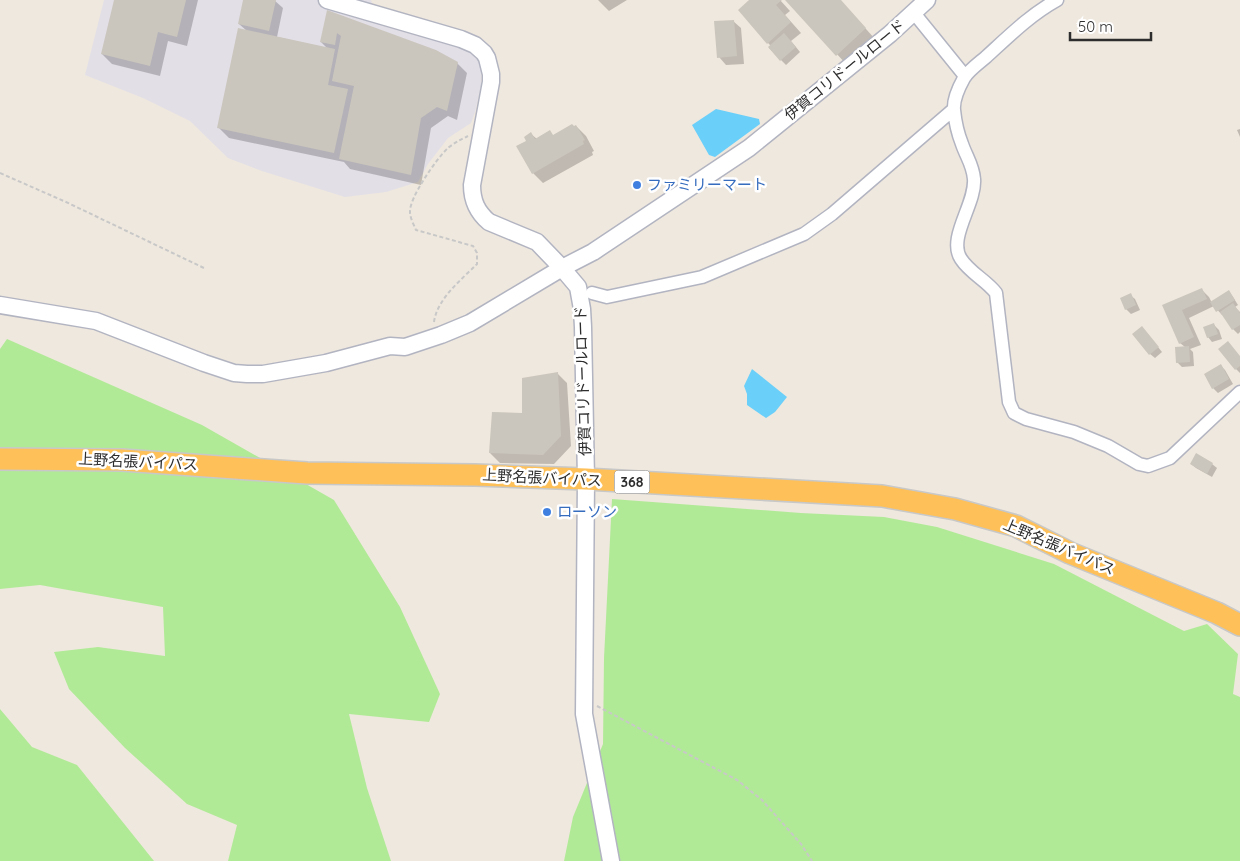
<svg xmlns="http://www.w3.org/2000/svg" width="1240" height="861" viewBox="0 0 1240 861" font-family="Quicksand,'Noto Sans JP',sans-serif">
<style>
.industrial{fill:#e2dfe7}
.green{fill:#b1ea97}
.water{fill:#6acff9}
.shadow{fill:#0003}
.building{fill:#cbc6bd}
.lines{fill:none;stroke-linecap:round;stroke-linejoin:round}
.minor-casing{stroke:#b2b4c1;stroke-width:15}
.tertiary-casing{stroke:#b2b4c1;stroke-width:19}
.trunk-casing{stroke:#c8c8c8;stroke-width:24}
.path{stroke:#c8c8c8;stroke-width:2;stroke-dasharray:4 2.5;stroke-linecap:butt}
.minor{stroke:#fff;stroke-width:12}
.tertiary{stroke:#fff;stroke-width:16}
.trunk{stroke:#fec058;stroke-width:21}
.shop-dot{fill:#3f7fe0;stroke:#fff;stroke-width:2}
.labels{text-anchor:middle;stroke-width:5;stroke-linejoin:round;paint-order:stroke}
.shield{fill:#fff;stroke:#6c6c6c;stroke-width:1}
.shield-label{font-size:14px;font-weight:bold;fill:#2d2d2d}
.street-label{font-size:15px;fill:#2d2d2d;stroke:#fff}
.shop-label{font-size:15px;fill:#366cbe;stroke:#fff;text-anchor:start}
</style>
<rect width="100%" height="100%" fill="#efe8de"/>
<path class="industrial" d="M104,0H371L377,17L449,37L476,54L481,65V86L475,112L471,123L448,138L428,164L418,182L386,192L345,197L262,171L228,158L190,121L143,98L85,75Z"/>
<path class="green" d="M7,339L202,425L334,500L400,607L440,694L429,722L349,714L367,788L391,861H228L237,825L187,804L125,748L69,689L54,652L98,647L165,656L163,607L40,585L0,589V349Z
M612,499L801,513L884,517L937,527L1054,564L1184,631L1207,624L1238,654L1233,694L1240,697V861H564L573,817L603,744L604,658Z
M0,709L32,747L77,765L154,861H0Z"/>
<path class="water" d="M716,109L759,119L760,124L715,157L709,155L692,125Z
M752,369L787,397L775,412L766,418L747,405V394L744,386Z"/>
<path class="shadow" d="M115,0H198L187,46L168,41L160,76L112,64L102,54Z
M245,0H274L283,8L277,37L327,48L321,42L328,11L457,63L467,73L457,120L448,116L431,128L421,185L350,169L344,162L229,138L219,128L247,31L239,24Z
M598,0H627L609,11Z
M751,0H780L790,11L785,15L801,33L791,41L800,52L786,65L769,48L771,46L768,43Z
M787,0H840L875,39L847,65Z
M733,21L741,28L744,64L726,65L719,57Z
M576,126L586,136L594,151L592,152L593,155L543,183L533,173L518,147L528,141L531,134L537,139L554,136Z
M1240,129V137L1237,130Z
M1202,290L1209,297L1212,303L1229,292L1233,297L1238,305L1235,307L1240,312V332L1238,334L1233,329L1224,314L1222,315L1214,306L1189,318L1201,345L1190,349L1193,352L1194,366L1182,367L1177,362L1185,347L1180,343L1164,306Z
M1130,295L1135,299L1140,310L1131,314L1126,309Z
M1214,325L1219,330L1222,339L1212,342L1208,337Z
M1146,332L1162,352L1155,358L1150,354Z
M1220,350L1240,357V373L1236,369Z
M1221,366L1225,370L1233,384L1218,393L1213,388Z
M557,373L567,383L571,446L554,464L500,463L490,453Z
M1191,464H1212L1217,468L1212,477L1196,468Z"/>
<path class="building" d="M114,0H186L177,37L158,32L150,66L101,54Z
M243,0H276L269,31L238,24Z
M749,0H782L776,5L791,22L767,44L738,10Z
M785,0H841L866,28L836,56Z
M327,10L436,50L458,62L447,111L437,107L421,118L411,175L339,159L354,86L332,81L341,36L337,33L335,45L320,42Z
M734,20L737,56L717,58L714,21Z
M238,28L335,49L328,85L348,89L334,153L217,128Z
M784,33L796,47L780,61L768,47Z
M572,124L574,126L576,125L585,140L583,141L584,144L532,174L516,146L526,141L524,137L531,132L535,139L550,130L553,135Z
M1202,288L1207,299L1182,310L1194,337L1179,344L1162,305Z
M1229,290L1235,300L1216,312L1210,302Z
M1131,293L1136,305L1125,310L1120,298Z
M1233,303L1240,313V325L1232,330L1220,312Z
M1214,323L1218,334L1207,338L1203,327Z
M1142,326L1159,347L1149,355L1132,334Z
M1228,341L1240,356V366L1235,370L1218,349Z
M1189,346L1190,362L1176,363L1175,347Z
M1221,364L1229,379L1212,389L1204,374Z
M558,372L561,436L543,455L489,453L492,412L522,413V378Z
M1196,453L1213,463L1207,474L1190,464Z"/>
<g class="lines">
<g class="minor-casing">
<path id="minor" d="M1057,0C1030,15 1009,36 986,57C979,63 969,70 964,78C959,87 953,100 954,110C955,120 958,134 962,144C966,156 973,165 974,179C976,204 947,238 961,259C970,273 986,280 996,293L1009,402L1014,413L1026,419L1074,432L1108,446L1139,464L1148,466L1170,458L1240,392
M914,13L965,76
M592,293L607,297L702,277L804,234L832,214L954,109"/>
</g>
<g class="tertiary-casing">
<path id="tertiary" d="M327,0L461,39L475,45L484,53L487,58L491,74V82L472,185C472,201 477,212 489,222L537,242L562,268L578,287L582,309L583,327L586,479L584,714L611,861
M0,305L96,321L204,363L234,373L247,374H263L326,363L390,346L405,347L441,335L470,323L562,268L593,252L749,148L890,34L927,0"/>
</g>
<g class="trunk-casing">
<path id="trunk" d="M0,459L122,460L307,473L475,475L586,479L882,496L955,509L1016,526L1070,553L1217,613L1240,625"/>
</g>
<path class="path" d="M0,173L66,202L204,268
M434,322C437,299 461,280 477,264V253L473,246L416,230C414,225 410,218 410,212C409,198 437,158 448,148C454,143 460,140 468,136
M597,706L737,780L762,800L801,844L812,861"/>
<use href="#minor" class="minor"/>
<use href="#tertiary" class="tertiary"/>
<use href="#trunk" class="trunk"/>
</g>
<g class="shop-dot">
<circle cx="637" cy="185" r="5"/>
<circle cx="547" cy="512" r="5"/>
</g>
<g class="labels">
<rect class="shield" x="614.5" y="470.5" width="35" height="23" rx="4"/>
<g class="shield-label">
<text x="632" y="487">368</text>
</g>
<g class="street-label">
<text transform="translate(845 70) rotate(-39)" y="5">伊賀コリドールロード</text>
<text transform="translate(583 381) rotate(-92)" y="5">伊賀コリドールロード</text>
<text transform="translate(138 462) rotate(3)" y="5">上野名張バイパス</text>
<text transform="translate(542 478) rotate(3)" y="5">上野名張バイパス</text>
<text transform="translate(1059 547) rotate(23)" y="5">上野名張バイパス</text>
</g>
<g class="shop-label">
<text x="647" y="190">ファミリーマート</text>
<text x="557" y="517">ローソン</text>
</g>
</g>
<path d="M1070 32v8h81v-8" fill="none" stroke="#2d2d2d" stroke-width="2.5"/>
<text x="1078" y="32" font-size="15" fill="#2d2d2d" stroke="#ffffff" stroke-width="4" paint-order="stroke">50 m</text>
</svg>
